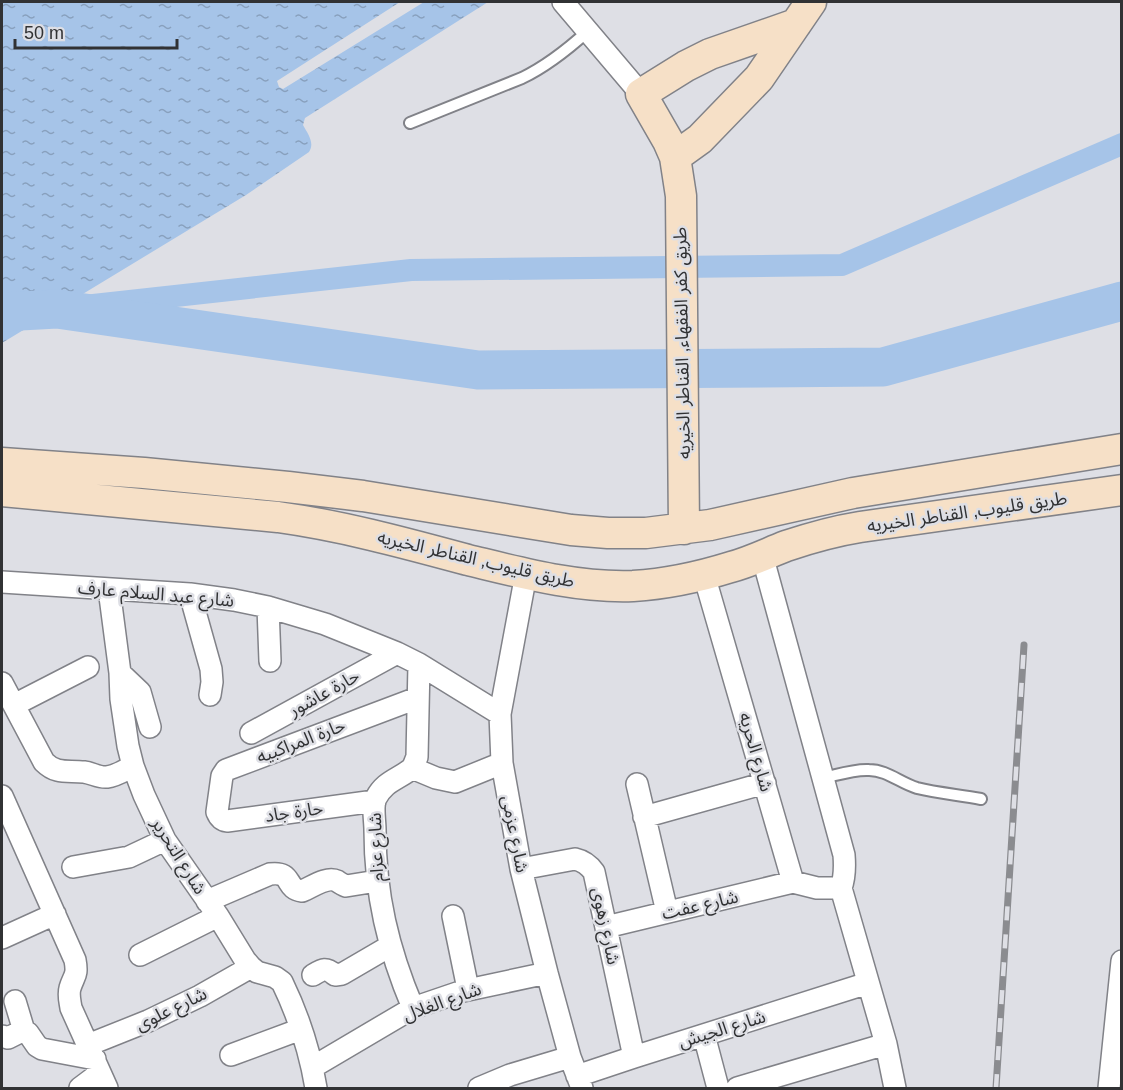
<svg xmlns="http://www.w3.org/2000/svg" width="1123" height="1090" viewBox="0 0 1123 1090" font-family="Helvetica,'Noto Sans Arabic',sans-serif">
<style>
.water{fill:url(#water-ripples)}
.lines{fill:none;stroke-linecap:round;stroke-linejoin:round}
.canal{stroke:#a6c4e8;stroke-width:22}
.river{stroke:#a6c4e8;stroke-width:39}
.lane-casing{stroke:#818288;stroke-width:14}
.street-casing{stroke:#818288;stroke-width:24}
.secondary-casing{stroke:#818288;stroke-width:33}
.lane{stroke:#fff;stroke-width:10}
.street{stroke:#fff;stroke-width:21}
.secondary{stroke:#f6e0c7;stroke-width:30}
.rail-casing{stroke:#8b8c90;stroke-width:7}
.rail{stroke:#dedfe5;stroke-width:4.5;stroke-dasharray:14;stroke-linecap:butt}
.labels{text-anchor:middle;stroke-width:5;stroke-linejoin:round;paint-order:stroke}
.street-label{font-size:18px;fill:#313234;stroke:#dedfe5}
</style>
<defs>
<pattern id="water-ripples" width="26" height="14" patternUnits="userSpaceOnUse" patternTransform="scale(1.5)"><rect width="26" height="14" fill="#a6c4e8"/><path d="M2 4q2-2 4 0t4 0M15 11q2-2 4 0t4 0" fill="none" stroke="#88a0bd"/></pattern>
</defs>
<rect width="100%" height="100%" fill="#dedfe5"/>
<path class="water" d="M2,2H400L277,81L279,87L283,89L424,2H488L305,118L303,125C308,134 315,143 309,152L246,195L2,343Z"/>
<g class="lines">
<path class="canal" d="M57,309L411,270L842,265L1122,144"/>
<path class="river" d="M2,312L57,309L478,370L883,367L1122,301"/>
<g class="lane-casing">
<path id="lane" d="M410,123L522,78C547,66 567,50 588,31
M823,778C837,775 854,769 869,770C887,770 900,783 917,788C937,793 960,795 981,799"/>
</g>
<g class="street-casing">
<path id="street" d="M563,2L641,94
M762,555L844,855C845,867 845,877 841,888L886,1044L895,1088
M526,574L500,714L502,763L521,869L547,973L570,1057L582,1088
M704,575L793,882
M2,582L190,594L234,600L268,607L325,624L397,653L419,664L500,714
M109,589L120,673L121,699L128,746L133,766L144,795L165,840L218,916L245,960L251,967L257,972L275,977L282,982C298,1015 310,1052 316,1088
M190,594L211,669L212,682L210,695
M268,607L270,661
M120,673L140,692L150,727
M2,683L44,762C57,775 68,770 84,772C92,773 99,778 107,777C116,776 125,770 133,766
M14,705L88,667
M251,733L397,653
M412,768L436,778L455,782L502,763
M637,784L667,912
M2,796L75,960C78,976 74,975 70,988C68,995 70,1001 71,1008L107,1088
M375,801L227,821C221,820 219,817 217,812L222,776L226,770L417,698
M644,817L765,783
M73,867L129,857L165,840
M521,869L575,859C584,861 589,865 594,872L634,1057
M207,901L270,874C294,871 284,889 302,891C312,887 327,876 337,881C340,883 343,885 346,886L377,881
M453,916L468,989
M606,927L793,882L817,888H841
M2,938L55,914
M140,955L218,916
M313,975C323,969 326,967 335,975L342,974L390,946
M15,1001L24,1031
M413,1008C388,949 375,894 375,830C375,820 372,806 376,798C385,781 397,780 411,769C414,766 415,761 417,757L419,664
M704,1035L718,1088
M2,1036L8,1038L20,1032L24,1031L28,1033L37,1046L42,1049L95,1059
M88,1045L148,1021L200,996L251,967
M231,1055L301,1029
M313,1067L413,1008L463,991L547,973
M577,1076L634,1057L868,983
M80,1088L100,1073
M479,1088L510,1075L570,1057
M737,1088L886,1044
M1109,1088L1122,961"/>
</g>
<g class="secondary-casing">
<path id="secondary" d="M675,157L700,139L759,78L811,2
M2,463L144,473L288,487L363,496L571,530L608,533H646L710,525L853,493L1122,449
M2,491L278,517C343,526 405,543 468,560C522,573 577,588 633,586C666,584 699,577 731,567C750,562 768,553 786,546C810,538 835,531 860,527L1122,490
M684,529L681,196L675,157L668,141L641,94L686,66L710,54L796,24"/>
</g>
<use href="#lane" class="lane"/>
<use href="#street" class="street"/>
<use href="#secondary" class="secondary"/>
<g class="rail-casing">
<path id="rail" d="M996,1088L1024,645"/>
</g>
<use href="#rail" class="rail"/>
</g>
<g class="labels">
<g class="street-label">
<text transform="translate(682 343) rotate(-91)" y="6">طريق كفر الفقهاء, القناطر الخيريه</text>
<text transform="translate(967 512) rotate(-8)" y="6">طريق قليوب, القناطر الخيريه</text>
<text transform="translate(476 559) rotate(13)" y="6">طريق قليوب, القناطر الخيريه</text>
<text transform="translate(156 594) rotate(5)" y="6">شارع عبد السلام عارف</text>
<text transform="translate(324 693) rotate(-29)" y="6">حارة عاشور</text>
<text transform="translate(301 741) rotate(-21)" y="6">حارة المراكبيه</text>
<text transform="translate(756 752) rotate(74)" y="6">شارع الحريه</text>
<text transform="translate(294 812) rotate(-8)" y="6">حارة جاد</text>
<text transform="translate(515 834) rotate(79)" y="6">شارع عزمى</text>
<text transform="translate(376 847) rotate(-92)" y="6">شارع عزام</text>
<text transform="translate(179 856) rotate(58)" y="6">شارع التحرير</text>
<text transform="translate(700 905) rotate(-13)" y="6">شارع عفت</text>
<text transform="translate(606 926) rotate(78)" y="6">شارع زهوى</text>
<text transform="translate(442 1002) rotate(-20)" y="6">شارع الغلال</text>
<text transform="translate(171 1009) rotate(-26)" y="6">شارع علوى</text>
<text transform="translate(722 1029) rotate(-17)" y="6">شارع الجيش</text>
</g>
</g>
<rect width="1123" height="1090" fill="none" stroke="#313234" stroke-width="6"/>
<path d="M15 39v9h162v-9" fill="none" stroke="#313234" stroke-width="3"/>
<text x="24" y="39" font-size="18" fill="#313234" stroke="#dedfe5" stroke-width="4.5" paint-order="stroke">50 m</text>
</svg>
